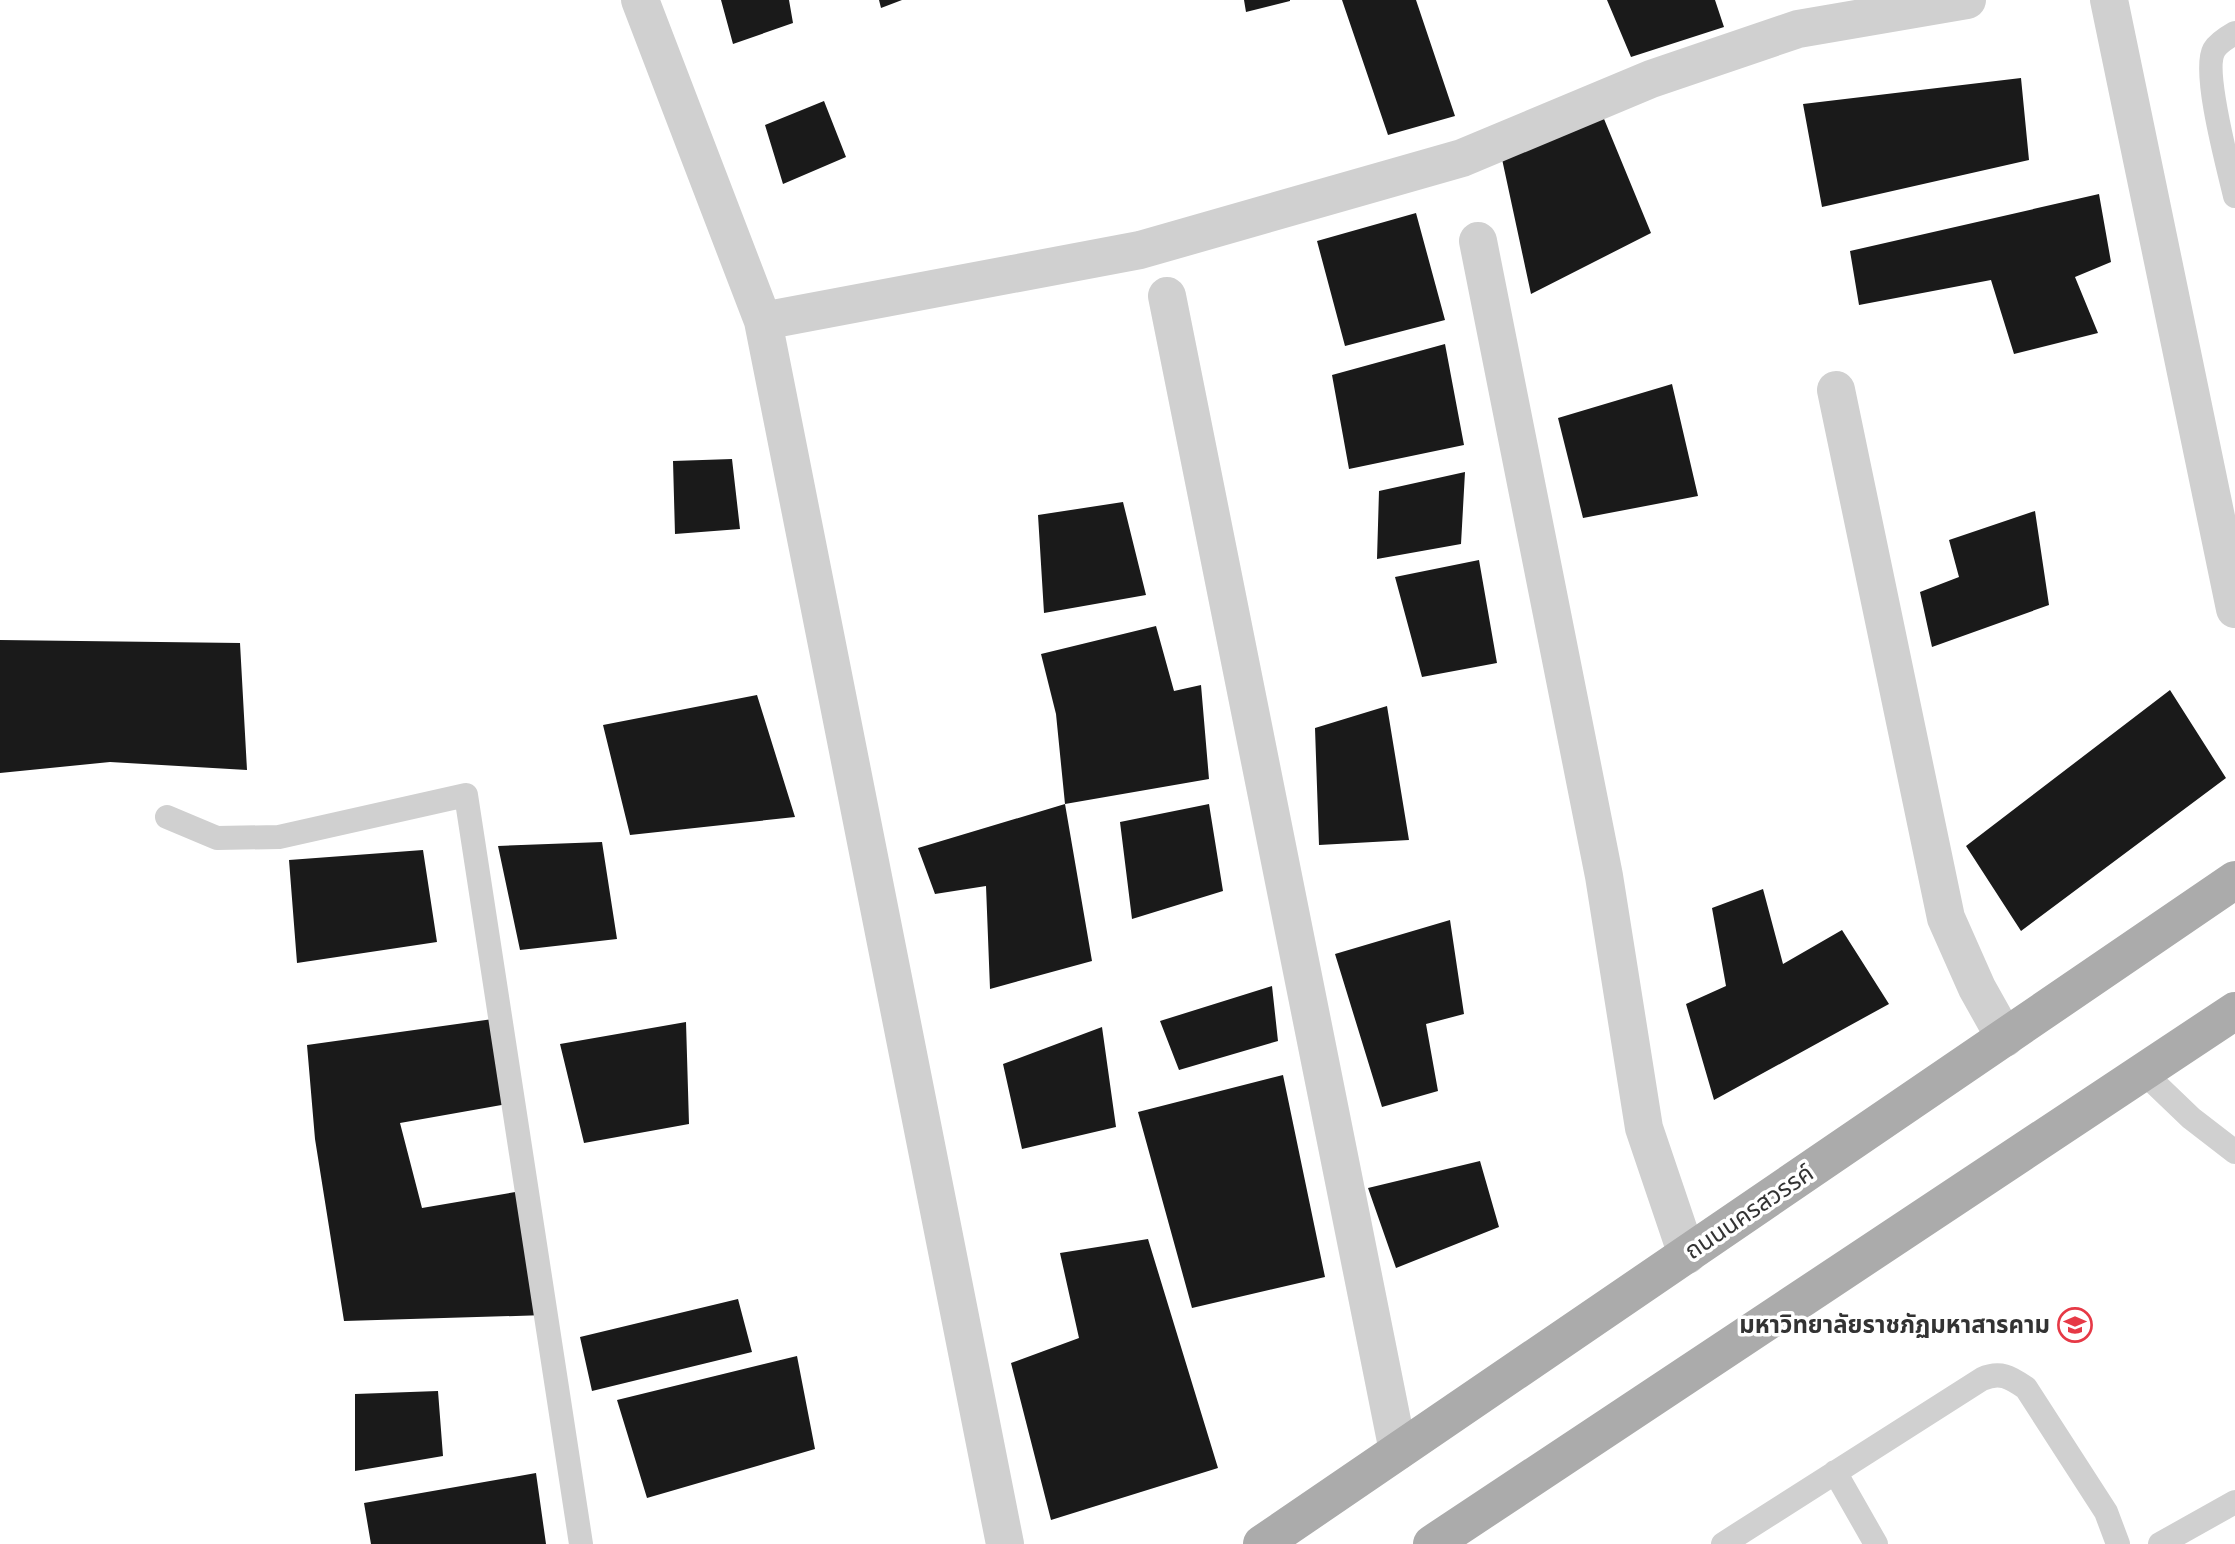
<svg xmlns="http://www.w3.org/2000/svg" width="2235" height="1544" viewBox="0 0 2235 1544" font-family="Inter,'Noto Sans Thai',sans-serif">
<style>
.building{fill:#1a1a1a}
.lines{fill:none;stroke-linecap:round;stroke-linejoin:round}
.lane{stroke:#d0d0d0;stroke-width:24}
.street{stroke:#d0d0d0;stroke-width:38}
.primary{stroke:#ababab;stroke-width:38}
.labels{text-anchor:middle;stroke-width:7;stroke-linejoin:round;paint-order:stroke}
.street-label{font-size:24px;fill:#333;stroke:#fff}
.poi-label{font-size:24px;font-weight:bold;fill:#333;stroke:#fff;text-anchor:end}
</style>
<rect width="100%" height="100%" fill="#fff"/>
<path class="building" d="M721,0H789L793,23L733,44Z
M879,0H902L881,8Z
M1244,0H1290V1L1246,12Z
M1342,0H1416L1455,116L1388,135Z
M1607,0H1715L1724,27L1631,57Z
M2021,78L2029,160L1822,207L1803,104Z
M824,101L846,157L783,184L765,125Z
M1602,114L1651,233L1531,294L1499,145Z
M2099,194L2111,262L2075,277L2098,333L2014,354L1991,280L1859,305L1850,251Z
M1416,213L1445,320L1345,346L1317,241Z
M1445,344L1464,445L1349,469L1332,375Z
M1672,384L1698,496L1583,518L1558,418Z
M732,459L740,529L675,534L673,461Z
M1465,472L1461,544L1377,559L1379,491Z
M1123,502L1146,595L1044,613L1038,515Z
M2035,511L2049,605L1932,647L1920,592L1959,577L1949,540Z
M1479,560L1497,663L1422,677L1395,577Z
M1156,626L1174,691L1201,685L1209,779L1065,804L1092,961L990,989L986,886L935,894L918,848L1065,804L1056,714L1041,654Z
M0,640L240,643L247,770L110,762L0,773Z
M2170,690L2226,778L2021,931L1966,846Z
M757,695L795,817L630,835L603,725Z
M1387,706L1409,840L1319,845L1315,728Z
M1209,804L1223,891L1132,919L1120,822Z
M602,842L617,939L520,950L498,846Z
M423,850L437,942L297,963L289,860Z
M1763,889L1783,964L1842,930L1889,1004L1714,1100L1686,1004L1726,986L1712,908Z
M1450,920L1464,1014L1426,1024L1438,1091L1382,1107L1335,954Z
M1272,986L1278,1041L1179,1070L1160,1021Z
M500,1018L513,1103L400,1123L422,1208L527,1190L546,1315L344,1321L315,1139L307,1045Z
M686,1022L689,1124L584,1143L560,1044Z
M1102,1027L1116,1127L1022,1149L1003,1064Z
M1283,1075L1325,1277L1192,1308L1138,1112Z
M1480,1161L1499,1227L1396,1268L1368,1188Z
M1148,1239L1218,1468L1051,1520L1011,1363L1079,1338L1060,1253Z
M738,1299L752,1352L592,1391L580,1337Z
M797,1356L815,1449L647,1498L617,1400Z
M438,1391L443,1456L355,1471V1394Z
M536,1473L546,1544H371L364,1503Z"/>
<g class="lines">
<path class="lane" d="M2235,33C2228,37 2218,43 2214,50C2202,71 2229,170 2235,196
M167,817L217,838L279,837L466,795L581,1544
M2143,1072L2191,1118L2235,1152
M1835,1472L1876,1544
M1723,1544L1982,1379C2000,1371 2010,1377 2026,1388L2106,1512L2118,1544
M2160,1544L2235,1502"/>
<path class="street" d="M640,0L763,321L1005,1544
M2109,0L2235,609
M1478,241L1604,876L1644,1128L1687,1255
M1167,296L1398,1451
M763,321L1140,250L1462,158L1651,79L1798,29L1967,0
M1836,390L1946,918L1977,988L2005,1038"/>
<path class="primary" d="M1262,1544L2235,880
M1432,1544L2235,1011"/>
</g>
<defs>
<g id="university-ring" transform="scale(1.75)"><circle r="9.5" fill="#fff" stroke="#e63946" stroke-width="1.5"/><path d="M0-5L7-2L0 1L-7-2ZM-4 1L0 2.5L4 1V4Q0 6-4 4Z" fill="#e63946"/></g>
</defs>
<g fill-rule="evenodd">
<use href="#university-ring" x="2075" y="1325"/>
</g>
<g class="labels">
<g class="street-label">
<text transform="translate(1749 1212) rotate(-34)" y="8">ถนนนครสวรรค์</text>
</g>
<g class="poi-label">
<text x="2050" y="1333">มหาวิทยาลัยราชภัฏมหาสารคาม</text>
</g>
</g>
</svg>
